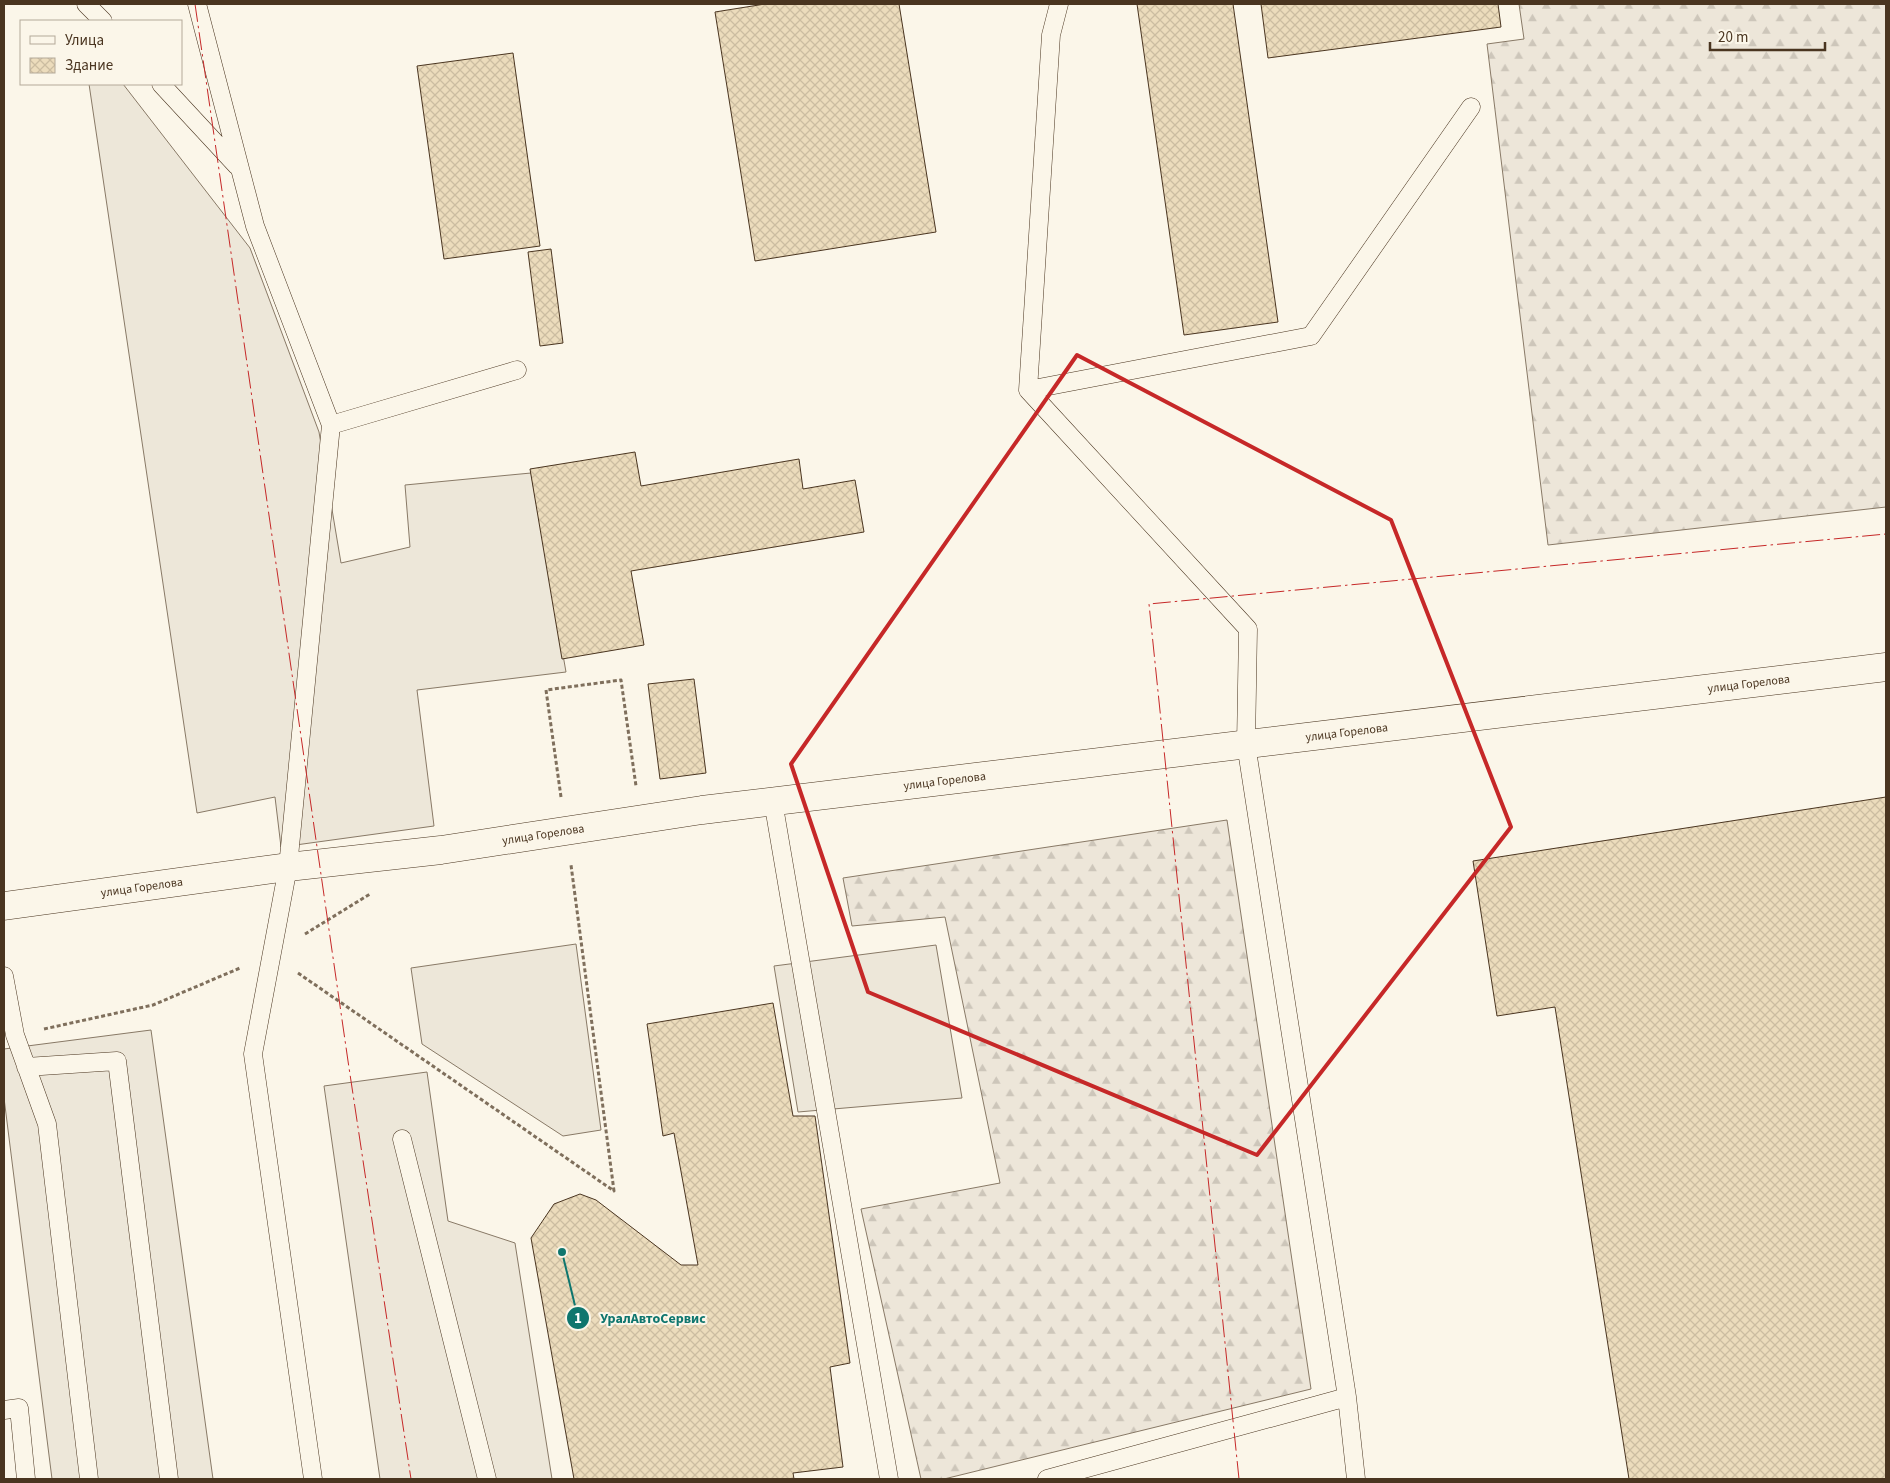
<svg xmlns="http://www.w3.org/2000/svg" width="1890" height="1483" viewBox="0 0 1890 1483" font-family="'Source Sans 3',sans-serif">
<style>
.forest{fill:url(#forest-firs);stroke:#887966}
.parking{fill:#ede7d9;stroke:#887966}
.building{fill:url(#building-cross-hatch);stroke:#4a3520}
.lines{fill:none;stroke-linecap:round;stroke-linejoin:round}
.service-casing{stroke:#4a3520;stroke-width:19}
.minor-casing{stroke:#4a3520;stroke-width:29}
.path{stroke:#7f6f5c;stroke-width:3;stroke-dasharray:4 2.5;stroke-linecap:butt}
.service{stroke:#fbf6e9;stroke-width:18}
.minor{stroke:#fbf6e9;stroke-width:28}
.power{stroke:#c62828;stroke-width:1;stroke-dasharray:18 4 2.5 4;stroke-linecap:butt}
.marked{fill:none;stroke:#c62828;stroke-width:4;stroke-linejoin:round}
.labels{text-anchor:middle;stroke-width:4;stroke-linejoin:round;paint-order:stroke}
.street-label{font-size:12px;fill:#4a3520;stroke:#fbf6e9}
.leader{fill:none;stroke:#0f766e;stroke-width:2}
.callout-dot{fill:#0f766e;stroke:#fbf6e9;stroke-width:2}
.mark-label{font-size:15px;text-anchor:middle;font-weight:bold;fill:#fff}
.callout-label{font-size:14px;text-anchor:middle;font-weight:bold;fill:#0f766e;stroke:#fbf6e9;stroke-width:4;stroke-linejoin:round;paint-order:stroke}
</style>
<defs>
<pattern id="forest-firs" width="22" height="20" patternUnits="userSpaceOnUse" patternTransform="scale(1.25)"><rect width="22" height="20" fill="#ede6d9"/><path d="M5 1l3.5 6h-7zM16 11l3.5 6h-7z" fill="#cdc6ba"/></pattern>
<pattern id="building-cross-hatch" width="8" height="8" patternUnits="userSpaceOnUse" patternTransform="scale(1.25)"><rect width="8" height="8" fill="#ecdcbc"/><path d="M0 0l8 8M0 8l8-8" fill="none" stroke="#ccbda1"/></pattern>
</defs>
<rect width="100%" height="100%" fill="#fbf6e9"/>
<path class="forest" d="M1519,4H1886V507L1548,545L1487,44L1524,39Z
M1227,820L1311,1389L944,1479H921L861,1209L1000,1183L945,917L852,926L843,878Z"/>
<path class="parking" d="M89,84H123L250,248L319,432L341,563L410,547L405,485L531,473L566,672L417,690L434,826L281,847L275,797L197,813Z
M576,944L601,1130L563,1136L422,1044L411,968Z
M936,945L962,1098L798,1112L774,966Z
M151,1030L213,1479H52L4,1098V1049Z
M427,1072L448,1221L515,1243L552,1479H380L324,1086Z"/>
<path class="building" d="M765,4H899L936,232L755,261L715,12Z
M1137,4H1233L1278,322L1184,335Z
M1261,4H1498L1501,27L1268,58Z
M513,53L540,246L444,259L417,66Z
M551,249L563,343L540,346L528,252Z
M635,452L641,486L799,459L803,489L855,480L864,532L631,571L644,645L562,659L530,469Z
M694,679L706,773L660,779L648,684Z
M1886,797V1479H1629L1555,1007L1497,1016L1473,861Z
M773,1003L793,1116H815L850,1363L830,1367L843,1467L793,1473L794,1479H574L531,1238L554,1204L580,1194L596,1200L681,1265H698L674,1133L663,1136L647,1024Z"/>
<g class="lines">
<g class="service-casing">
<path id="service" d="M86,4L103,21
M197,4L255,226L331,425L517,370
M1059,4L1051,35L1028,390L1248,629L1246,744L1347,1397L1356,1479
M161,84L237,166
M1028,390L1311,336L1471,107
M773,801L889,1479
M4,976L15,1035L47,1124L89,1479
M26,1067L117,1061L169,1479
M402,1139L487,1479
M4,1410L19,1408L26,1479
M313,1479L253,1054L288,867L331,425
M1047,1479L1347,1397"/>
</g>
<g class="minor-casing">
<g id="minor">
<path id="s1" d="M4,906L288,867L441,850L702,810L1886,667"/>
</g>
</g>
<path class="path" d="M561,797L546,690L621,680L636,786
M305,934L370,894
M298,973L614,1191L571,865
M44,1029L153,1005L240,968"/>
<use href="#service" class="service"/>
<use href="#minor" class="minor"/>
<path class="power" d="M195,4L348,1061L411,1479
M1239,1479L1149,604L1886,534"/>
</g>
<path class="marked" d="M1077,355L1391,520L1511,827L1257,1155L868,992L791,764Z"/>
<g class="labels">
<g class="street-label">
<text dy="4" stroke="none"><textPath href="#s1" startOffset="1759">улица Горелова</textPath></text>
<text dy="4" stroke="none"><textPath href="#s1" startOffset="1354">улица Горелова</textPath></text>
<text dy="4" stroke="none"><textPath href="#s1" startOffset="949">улица Горелова</textPath></text>
<text dy="4" stroke="none"><textPath href="#s1" startOffset="544">улица Горелова</textPath></text>
<text dy="4" stroke="none"><textPath href="#s1" startOffset="139">улица Горелова</textPath></text>
</g>
</g>
<path class="leader" d="M562 1252L578 1318"/>
<g class="callout-dot">
<circle cx="562" cy="1252" r="5"/>
<circle cx="578" cy="1318" r="12"/>
</g>
<g class="mark-label">
<text x="578" y="1323">1</text>
</g>
<g class="callout-label">
<text x="653" y="1323">УралАвтоСервис</text>
</g>
<rect width="1890" height="1483" fill="none" stroke="#4a3520" stroke-width="10"/>
<rect x="20" y="20" width="162" height="65" fill="#fbf6e9" stroke="#b4a999"/>
<rect x="30" y="36" width="25" height="8" fill="#fbf6e9" stroke="#b4a999"/>
<text x="65" y="45" font-size="15" fill="#4a3520">Улица</text>
<rect x="30" y="58" width="25" height="15" fill="url(#building-cross-hatch)" stroke="#b4a999"/>
<text x="65" y="70" font-size="15" fill="#4a3520">Здание</text>
<path d="M1710 42v8h115v-8" fill="none" stroke="#4a3520" stroke-width="2.5"/>
<text x="1718" y="42" font-size="15" fill="#4a3520" stroke="#fbf6e9" stroke-width="4" paint-order="stroke">20 m</text>
</svg>
